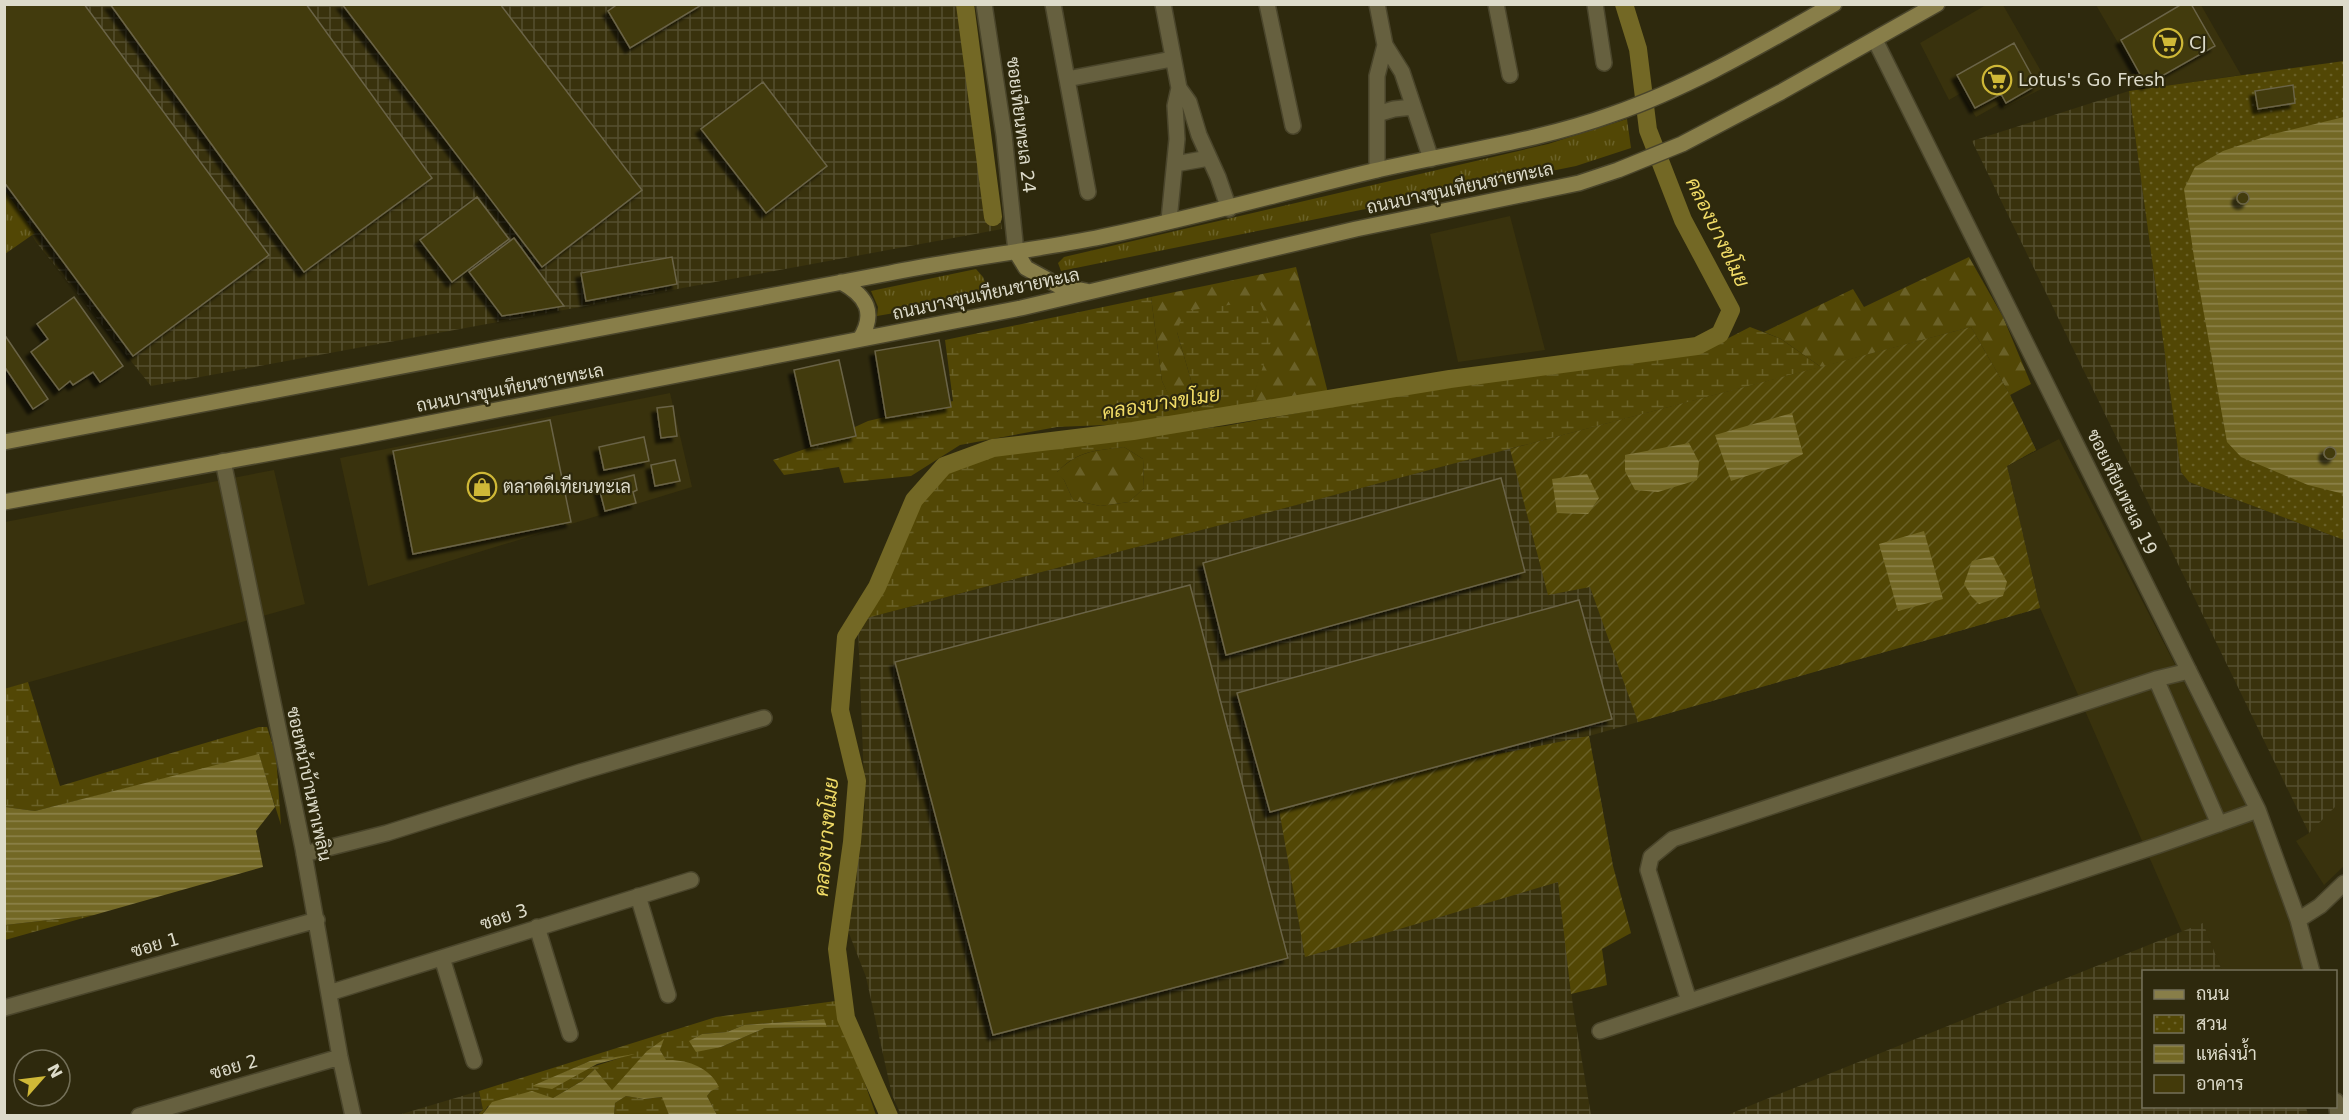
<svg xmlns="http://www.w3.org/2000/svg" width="2349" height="1120" viewBox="0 0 2349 1120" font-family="'DejaVu Sans',Sarabun,sans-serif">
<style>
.built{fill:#39320d}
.industrial{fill:url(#industrial-grid)}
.grass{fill:url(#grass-tufts)}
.forest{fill:url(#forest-firs)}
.wetland{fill:url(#wetland-marsh);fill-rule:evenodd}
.park{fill:url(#park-dots)}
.garden{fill:url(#garden-furrows)}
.water{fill:url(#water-rules)}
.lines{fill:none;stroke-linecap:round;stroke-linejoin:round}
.canal{stroke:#736825;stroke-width:18}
.building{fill:#433a0a;stroke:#6a6447;stroke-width:1.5;filter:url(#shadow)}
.minor-casing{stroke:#4a452b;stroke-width:18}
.secondary-casing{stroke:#4a452b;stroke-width:18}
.minor{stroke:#66603f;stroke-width:15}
.secondary{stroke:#887e49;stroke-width:15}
.labels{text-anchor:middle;stroke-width:4.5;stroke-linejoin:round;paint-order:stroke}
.poi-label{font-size:18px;fill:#dddbca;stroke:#2e290d;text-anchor:start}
.street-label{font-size:18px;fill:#dddbca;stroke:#2e290d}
.water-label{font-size:20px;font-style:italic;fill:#f0db66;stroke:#2e290d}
</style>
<defs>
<pattern id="industrial-grid" width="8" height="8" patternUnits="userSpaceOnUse" patternTransform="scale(1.5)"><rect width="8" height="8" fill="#39320d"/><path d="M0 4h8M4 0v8" fill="none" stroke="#554f2f"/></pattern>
<pattern id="grass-tufts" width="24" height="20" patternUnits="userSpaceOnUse" patternTransform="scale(1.5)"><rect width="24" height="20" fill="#524705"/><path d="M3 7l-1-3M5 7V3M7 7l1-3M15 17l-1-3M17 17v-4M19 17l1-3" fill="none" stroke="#6a6128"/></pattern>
<pattern id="forest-firs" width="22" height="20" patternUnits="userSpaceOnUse" patternTransform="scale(1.5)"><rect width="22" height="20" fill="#524705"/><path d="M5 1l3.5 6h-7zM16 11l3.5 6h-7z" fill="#6a6128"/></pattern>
<pattern id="wetland-marsh" width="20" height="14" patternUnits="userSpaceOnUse" patternTransform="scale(1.5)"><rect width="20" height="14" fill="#524705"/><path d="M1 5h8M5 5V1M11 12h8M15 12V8" fill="none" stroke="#6a6128"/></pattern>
<pattern id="park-dots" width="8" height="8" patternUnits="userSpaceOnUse" patternTransform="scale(1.5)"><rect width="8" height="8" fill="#524705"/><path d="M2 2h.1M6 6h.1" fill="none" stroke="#6a6128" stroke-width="1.8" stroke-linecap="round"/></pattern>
<pattern id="garden-furrows" width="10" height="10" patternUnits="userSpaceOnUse" patternTransform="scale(1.5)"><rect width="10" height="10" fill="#524705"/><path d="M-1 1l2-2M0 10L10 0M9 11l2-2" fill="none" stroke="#6a6128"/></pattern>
<pattern id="water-rules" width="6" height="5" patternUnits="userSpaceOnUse" patternTransform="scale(1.5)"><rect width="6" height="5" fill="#736825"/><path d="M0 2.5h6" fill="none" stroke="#8d844d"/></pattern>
<filter id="shadow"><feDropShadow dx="-5" dy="5" stdDeviation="1.5" flood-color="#0009"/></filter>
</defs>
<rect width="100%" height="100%" fill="#2e290d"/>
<path class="built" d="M1986,5H2003L2049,85L2004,108L2001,103L1976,117L1961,93L1949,100L1920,43Z
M2096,5H2201L2241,75L2145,89Z
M1510,216L1545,350L1458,362L1430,234Z
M670,393L692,487L368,586L340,458Z
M2059,439L2240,791L2308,959L2310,971H2222L2203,924L2182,932L2040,608L2007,466Z
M274,470L305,604L5,689V522Z
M2344,796V866L2324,885L2296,841L2309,833Z"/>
<path class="industrial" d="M968,4L1002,229L151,386L36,242L5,193V5Z
M2129,91L2181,472L2189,482L2344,540V798L2309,833L1972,141Z
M1971,327L2010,395L2036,450L2007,466L2040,608L1589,736L1613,866L1559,882L1573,1007L1591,1115H901L892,1095L866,977L845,923L865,807L858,625L867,618Z
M2203,923L2222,971L2144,972V1106L2306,1107L2308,1115H1727Z
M479,1091L483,1110L476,1115L395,1116Z"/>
<path class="grass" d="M1627,119L1631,148L1576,166L1061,271L1058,263L1064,257L1548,144Z
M4,189L35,233L5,254H4Z
M976,269L983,277L987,288L981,298L877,316L878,307L871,291Z"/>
<path class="forest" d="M1969,257L2003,317L2031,384L2010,395L1971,327L1821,367L1781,339L1764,332L1853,289L1864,307Z
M1296,267L1328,393L1251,404L1260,373L1177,332L1195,394L1173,405L1162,381L1151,297Z
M1124,447L1143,459L1144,488L1129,502L1100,506L1073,500L1064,480L1056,473C1079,450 1094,451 1124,447Z"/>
<path class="wetland" d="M1151,297L1162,381L1173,404L1195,394L1177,332L1184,311L1259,301L1274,332L1251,404L1129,424L1057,427L960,445L911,476L844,483L839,467L784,475L773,460L811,447L868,421L953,401L945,340Z
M1750,327L1781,339L1821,367L867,618L884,589L920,504L946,471L989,455L1225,426L1420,391L1681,354L1715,345ZM1124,447L1143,459L1144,488L1129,502L1100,506L1073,500L1064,480L1057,472C1079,450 1094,451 1124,447Z
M28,682L60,786L259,727H267L276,755L281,825L259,755L35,811L5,807L4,689Z
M94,915L5,940V925Z
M836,1001L876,1115H717L707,1096L711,1091L666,1061L660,1050L663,1040L612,1091L595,1069L582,1081L553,1098L488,1106L482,1115L476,1116L483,1110L479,1091L716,1017ZM823,1019L826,1027L765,1028L721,1047L690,1041L702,1034L727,1032L744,1025ZM626,1056L534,1086L590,1061Z
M626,1096L644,1099L663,1097L669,1115L614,1116L615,1103Z"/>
<path class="park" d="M2344,61V540L2189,482L2181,472L2129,91Z"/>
<path class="garden" d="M1971,327L2010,395L2036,450L2007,466L2040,608L1638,722L1590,587L1548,595L1510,449Z
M1589,736L1613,866L1631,933L1602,949L1607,985L1571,994L1558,882L1305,957L1277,798Z"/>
<path class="water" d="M2344,117V494L2308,485L2241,457L2227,442L2195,264L2184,189L2195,167L2223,151L2273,134Z
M1792,413L1803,454L1784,464L1731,481L1715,435Z
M1689,443L1699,462L1697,480L1658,492L1635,490L1625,471V455Z
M1587,474L1599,498L1588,514L1557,513L1552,479Z
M1924,531L1943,599L1898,611L1879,544Z
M1993,556L2007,582L2003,596L1979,604L1971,596L1964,584L1972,561Z
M259,754L275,807L256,831L263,867L94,915L5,925V807L35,811Z
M824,1019L827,1027L765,1028L721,1047L696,1052L689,1041L702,1034L727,1032L744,1025Z
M664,1039L660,1050L666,1060C686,1059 710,1067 719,1087L711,1091L707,1096L717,1115H669L662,1097L644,1099L626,1096L615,1103L614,1115H482L492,1102L532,1091L553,1098L582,1081L595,1069L612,1090L647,1051Z
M635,1054L597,1064L552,1089L532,1086L590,1061Z"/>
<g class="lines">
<path class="canal" d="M965,4L993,217
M889,1116L846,1018L837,949L852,842L857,781L840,710L846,637L877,587L914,500L944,466L993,448L1133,431L1450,379L1697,346L1720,334L1731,310L1683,220L1648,130L1638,49L1624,4"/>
</g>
<path class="building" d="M4,4H84L269,255L133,356L4,182Z
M110,4H306L432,178L304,272Z
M342,4H500L642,190L542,267Z
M618,4H703L630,48L608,11Z
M2182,4H2191L2215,46L2146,85L2121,40Z
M2014,43L2037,85L2006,103L2001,94L1975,108L1957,75Z
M763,82L827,166L766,213L701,129Z
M2293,85L2295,103L2258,109L2255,91Z
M2237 198a6 6 0 1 1 12 0a6 6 0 1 1-12 0Z
M477,197L509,239L452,282L420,240Z
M514,238L564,306L502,316L469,272Z
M672,257L677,284L586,301L581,273Z
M74,297L123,366L100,382L93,372L73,385L70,381L59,390L31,352L48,339L37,324Z
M4,334L48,399L33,409L4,366Z
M939,340L951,407L886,418L875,351Z
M839,360L856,436L811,446L794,370Z
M673,406L677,436L661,438L657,408Z
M550,420L571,522L413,554L393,451Z
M644,437L649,461L604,470L599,447Z
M2324 453a6 6 0 1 1 12 0a6 6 0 1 1-12 0Z
M675,460L680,481L655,486L651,465Z
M634,475L637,490L633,492L636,503L605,511L598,484Z
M1501,478L1525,572L1226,655L1203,563Z
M1190,585L1288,958L993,1035L895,662Z
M1579,600L1612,719L1270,812L1237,693Z"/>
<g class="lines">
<g class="minor-casing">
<path id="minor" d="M984,4L1004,135L1016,252
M1053,4L1088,192
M1163,4L1179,88L1189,102L1199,135L1218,177L1229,209
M1267,4L1293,126
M1377,4L1385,45L1377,76V170
M1496,4L1510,75
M1595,4L1604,63
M1875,40L2258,810L2298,920L2312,972
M1385,45L1402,72L1431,159
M1067,79L1172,59
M1377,114L1394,109L1413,107
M1175,164L1209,158
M1169,220L1177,139L1175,106L1179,88
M223,461L303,848L340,1057L353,1116
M2156,679L2219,824
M304,854L387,833L580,772L764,718
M638,896L668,995
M2298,920L2320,906L2344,883
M537,927L570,1034
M442,958L474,1061
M329,993L691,880
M1689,1001L1648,870L1651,857L1673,839L2156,679L2189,671
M4,1008L317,920
M1600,1031L2159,845L2258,810
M2336,1101L2338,1116
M139,1116L340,1057"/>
</g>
<g class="secondary-casing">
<path id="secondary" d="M1016,252L1026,268L1059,286L1086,291
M841,282C867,296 876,313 860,339
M4,442C299,383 595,329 890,273C959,259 1028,251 1096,238C1190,219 1281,193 1373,171C1453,152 1536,142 1613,114C1691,87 1763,44 1834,4
M4,502L358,437L1021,308L1356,229L1579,183L1618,170L1682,144L1781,92L1937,4"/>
</g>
<use href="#minor" class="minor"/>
<use href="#secondary" class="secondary"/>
</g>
<defs>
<g id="supermarket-ring" transform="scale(1.5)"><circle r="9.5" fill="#2e290d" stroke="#cfb837" stroke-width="1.5"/><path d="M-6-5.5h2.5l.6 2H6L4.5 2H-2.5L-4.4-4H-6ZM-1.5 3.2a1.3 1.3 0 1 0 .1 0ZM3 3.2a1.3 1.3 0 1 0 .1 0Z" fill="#cfb837"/></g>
<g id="shop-ring" transform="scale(1.5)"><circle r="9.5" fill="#2e290d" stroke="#cfb837" stroke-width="1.5"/><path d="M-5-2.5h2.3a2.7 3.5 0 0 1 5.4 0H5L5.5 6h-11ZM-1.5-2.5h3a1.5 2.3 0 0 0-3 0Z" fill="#cfb837"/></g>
</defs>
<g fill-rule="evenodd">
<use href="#supermarket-ring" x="2168" y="43"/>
<use href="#supermarket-ring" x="1997" y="80"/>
<use href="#shop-ring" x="482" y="487"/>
</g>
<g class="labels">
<g class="poi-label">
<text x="2189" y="49">CJ</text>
<text x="2018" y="86">Lotus's Go Fresh</text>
<text x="503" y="493">ตลาดดีเทียนทะเล</text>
</g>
<g class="street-label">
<text transform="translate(1021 125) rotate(83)" y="6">ซอยเทียนทะเล 24</text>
<text transform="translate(1460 188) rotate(-12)" y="6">ถนนบางขุนเทียนชายทะเล</text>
<text transform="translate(986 294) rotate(-12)" y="6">ถนนบางขุนเทียนชายทะเล</text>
<text transform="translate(510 388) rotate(-11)" y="6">ถนนบางขุนเทียนชายทะเล</text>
<text transform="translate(2122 492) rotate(64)" y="6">ซอยเทียนทะเล 19</text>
<text transform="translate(309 784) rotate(78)" y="6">ซอยหน้าบ้านพาเพลิน</text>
<text transform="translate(504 917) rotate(-18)" y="6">ซอย 3</text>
<text transform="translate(155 945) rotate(-16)" y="6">ซอย 1</text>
<text transform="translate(234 1067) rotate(-16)" y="6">ซอย 2</text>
</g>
<g class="water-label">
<text transform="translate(1718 232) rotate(64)" y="7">คลองบางขโมย</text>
<text transform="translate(1161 403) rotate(-9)" y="7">คลองบางขโมย</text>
<text transform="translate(826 837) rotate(-85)" y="7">คลองบางขโมย</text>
</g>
</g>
<rect width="2349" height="1120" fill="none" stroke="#dddbca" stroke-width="12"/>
<rect x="2142" y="970" width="195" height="138" fill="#2e290d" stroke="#747059" stroke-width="1.5"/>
<rect x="2154" y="990" width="30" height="9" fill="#887e49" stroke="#747059" stroke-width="1.5"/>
<text x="2196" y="1000" font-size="18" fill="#dddbca">ถนน</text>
<rect x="2154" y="1015" width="30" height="18" fill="url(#park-dots)" stroke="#747059" stroke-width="1.5"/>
<text x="2196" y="1030" font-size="18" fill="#dddbca">สวน</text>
<rect x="2154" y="1045" width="30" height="18" fill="url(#water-rules)" stroke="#747059" stroke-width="1.5"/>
<text x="2196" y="1060" font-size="18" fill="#dddbca">แหล่งน้ำ</text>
<rect x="2154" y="1075" width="30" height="18" fill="#433a0a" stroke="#747059" stroke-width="1.5"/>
<text x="2196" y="1090" font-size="18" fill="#dddbca">อาคาร</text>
<g transform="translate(42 1078) rotate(62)"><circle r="28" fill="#2e290d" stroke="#747059" stroke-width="1.5"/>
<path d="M0-4.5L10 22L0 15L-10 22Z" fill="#cfb837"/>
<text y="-9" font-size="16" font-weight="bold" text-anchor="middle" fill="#dddbca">N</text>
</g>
</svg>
